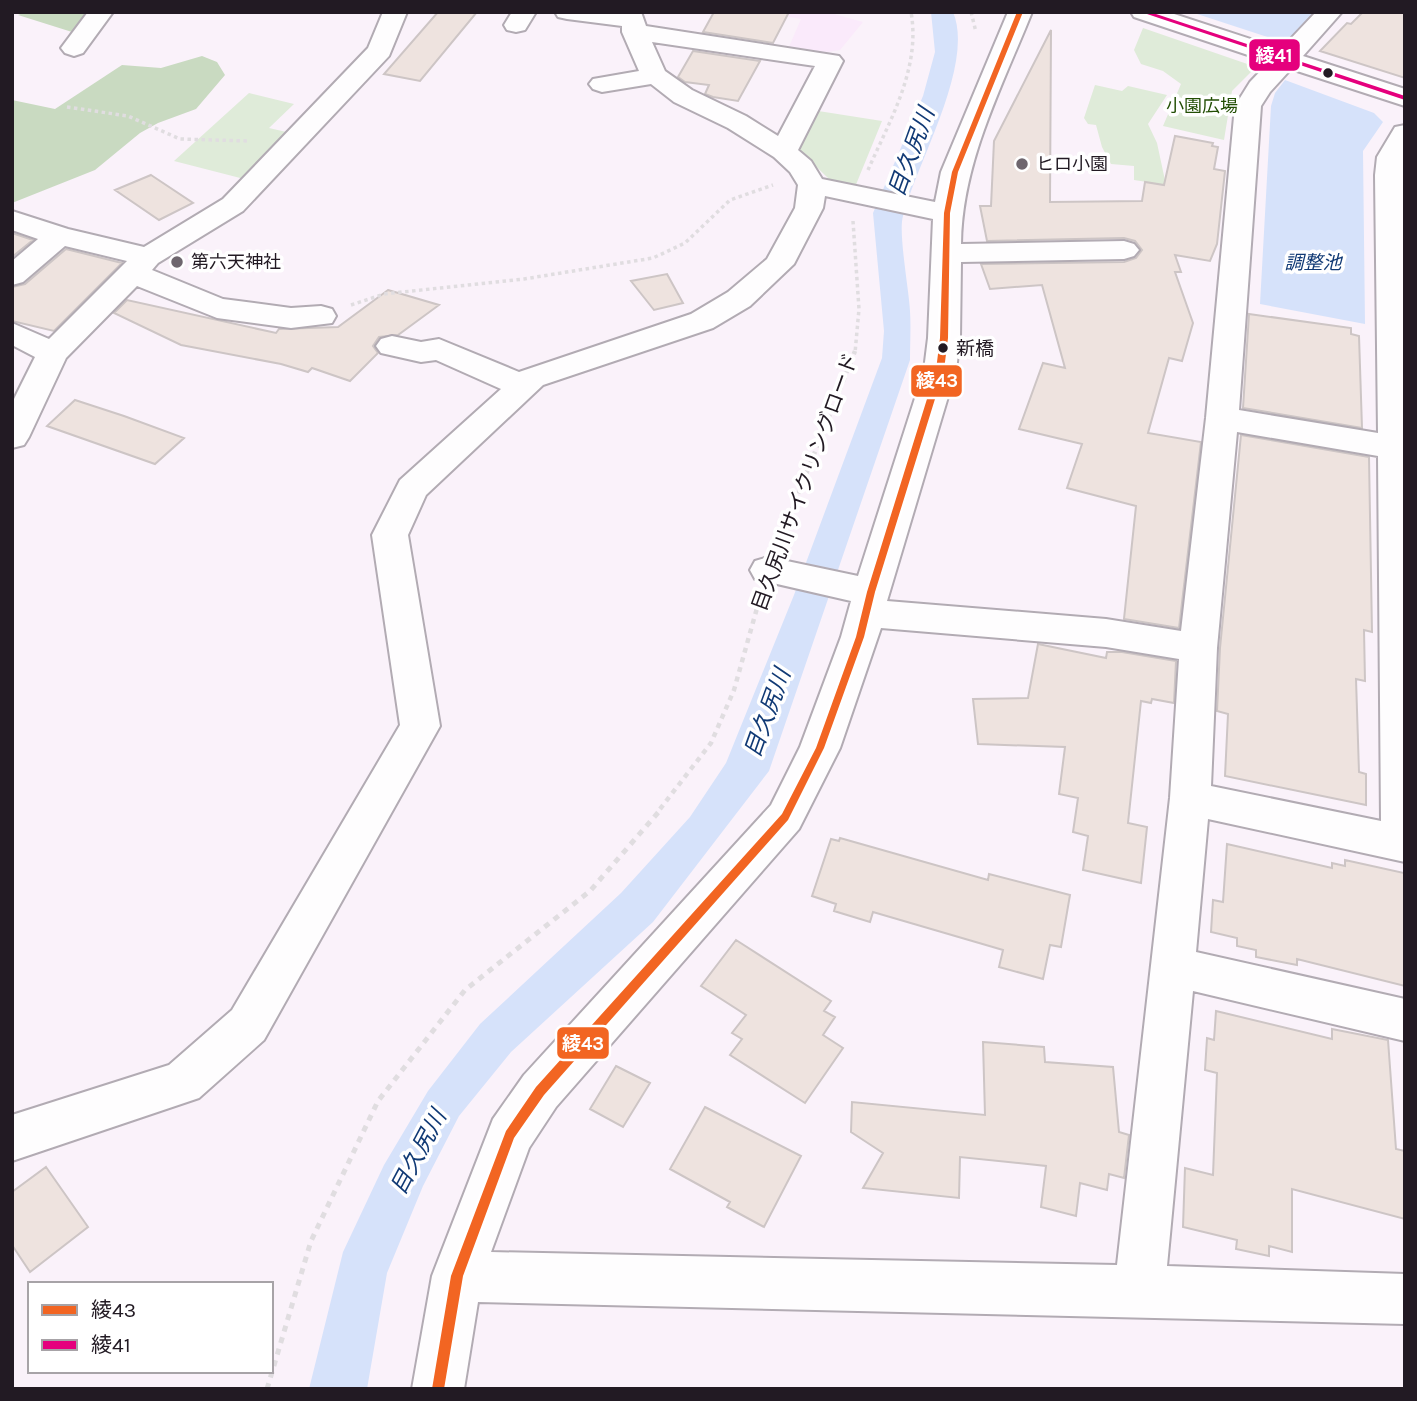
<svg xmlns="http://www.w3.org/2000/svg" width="1417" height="1401" viewBox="0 0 1417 1401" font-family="Karla,'Noto Sans JP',sans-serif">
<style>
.built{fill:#faeafb}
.green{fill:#dfebd9}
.forest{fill:#c9dac1}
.water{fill:#d6e2fa}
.building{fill:#eee3df;stroke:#cdc5c5;stroke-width:2}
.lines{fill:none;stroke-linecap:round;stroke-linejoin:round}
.minor-casing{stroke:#b2abb3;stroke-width:4}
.path-far2{stroke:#e0dde0;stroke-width:3.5;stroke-dasharray:3.5 3.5;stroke-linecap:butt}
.path-far1{stroke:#e0dde0;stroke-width:4.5;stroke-dasharray:5 5;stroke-linecap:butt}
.path{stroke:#e0dde0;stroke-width:5;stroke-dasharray:6 6;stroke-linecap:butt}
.minor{fill:#fefdfe;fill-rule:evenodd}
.bus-1-casing{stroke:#fff;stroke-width:5}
.bus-2-casing{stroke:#fff;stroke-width:5}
.bus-1{fill:#f26522;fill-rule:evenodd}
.bus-2{fill:#e5007d;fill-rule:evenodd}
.bus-dot{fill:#221a23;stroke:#fff;stroke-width:2.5}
.poi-dot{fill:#6e666e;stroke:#fff;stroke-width:2.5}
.labels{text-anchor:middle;stroke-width:7;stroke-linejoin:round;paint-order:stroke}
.far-park-label{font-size:18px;fill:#224e04;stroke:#fff}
.far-poi-label{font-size:18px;fill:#221a23;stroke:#fff;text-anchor:start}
.far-water-label{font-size:19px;font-style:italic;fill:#113a75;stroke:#fff}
.bus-label{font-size:19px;fill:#221a23;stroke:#fff;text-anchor:start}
.street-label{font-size:21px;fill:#221a23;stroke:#fff}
.water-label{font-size:23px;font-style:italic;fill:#113a75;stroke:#fff}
.line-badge{stroke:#fff;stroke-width:2.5}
.badge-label{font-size:19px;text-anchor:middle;font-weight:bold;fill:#fff}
</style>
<rect width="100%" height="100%" fill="#faf2fa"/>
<path class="built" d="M827,12L863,22L840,50L816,54L788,49L801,19L766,13Z"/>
<path class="green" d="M1143,28L1256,67L1232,91L1224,140L1163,126L1181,84L1163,71L1141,64L1134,50Z
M1095,85L1122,91L1128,86L1167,95L1148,124L1157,143L1166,185L1134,180V166L1111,164L1102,147L1096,125L1088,124L1084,118Z
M249,93L294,104L269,128L295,134L248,180L174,161Z
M812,110L882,121L855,187L830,180L794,145Z"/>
<path class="forest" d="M25,12H90L72,32L18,15Z
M202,56L217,62L225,75L196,109L158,123L140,133L95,170L12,203V100L55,109L122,65L161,68Z"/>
<path class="water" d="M931,12H953C975,64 917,162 903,216C898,232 909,290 910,311C911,327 910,344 910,360L769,771L653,922L511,1052L459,1116L423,1186L387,1273L367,1389H309L343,1252L384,1165L428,1091L480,1024L621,893L690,817L726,763L794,595L882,358L884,331L873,213L923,96L935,52Z
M1191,12H1319L1289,44Z
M1285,80L1374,113L1383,122L1363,151L1365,324L1260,304L1271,106L1275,93Z"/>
<path class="building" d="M438,12H477L420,81L384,74Z
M714,12H789L773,43L703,32Z
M1363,12H1405V78L1320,51L1347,23L1351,24Z
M1051,30L1050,202L1142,201L1145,182L1164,185L1175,136L1213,143L1212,146L1218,147L1214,169L1225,171L1217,244L1210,261L1175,255L1181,272H1175L1193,323L1182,361L1169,358L1148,433L1201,442L1179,628L1124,619L1136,506L1067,488L1082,444L1019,429L1043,363L1065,368L1042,285L990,289L981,264L1124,262L1136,258L1142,250L1135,241L1124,238L987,241L980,206H991L994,141Z
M693,51L760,61L738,101L713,97L705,94L709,85L685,82L678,77Z
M151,175L193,203L159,220L115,190Z
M12,233L33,240L12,257Z
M66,249L122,263L54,331L12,321V287L25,284Z
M667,274L683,303L654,310L631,281Z
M388,290L439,305L398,335L379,337L373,346L378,353L350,381L312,368L308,372L281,364L181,345L114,313L127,300L276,333L279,329L338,327Z
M1249,314L1351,328V334L1359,336L1362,428L1243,408Z
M75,400L124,416L184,438L155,464L47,426Z
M1241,435L1369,457L1372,632L1364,630L1365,681L1356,679L1359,772L1366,774V805L1225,776L1228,714L1217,711L1220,648Z
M1038,644L1106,658L1107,652H1122L1176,661L1174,703L1152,699L1151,703L1141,701L1128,823L1147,827L1141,883L1083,870L1088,836L1073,832L1078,798L1059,794L1065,747L978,744L973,699L1028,698Z
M840,838L988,880L989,874L1070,895L1061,947L1050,945L1043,979L999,967L1003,950L873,912L870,922L834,911L836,904L812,896L831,839L839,841Z
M1227,844L1332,868V863L1345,866V860L1404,873L1405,986L1297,959V965L1256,957V950L1237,946V938L1211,932L1213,900L1223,902Z
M736,940L831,1001L824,1011L835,1017L823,1035L843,1048L805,1103L730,1055L742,1039L732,1033L746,1015L701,986Z
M1216,1011L1332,1039V1029L1388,1040L1396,1149L1405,1151V1219L1292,1189V1252L1269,1246V1256L1236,1249L1237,1240L1183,1227L1185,1168L1213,1175L1217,1073L1205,1070L1207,1038L1214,1040Z
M983,1042L1044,1047L1045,1062L1113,1067L1119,1132L1129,1135L1124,1178L1109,1174L1107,1190L1080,1183L1076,1216L1041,1207L1046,1166L960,1157L959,1198L863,1188L883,1153L851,1132L852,1102L985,1115Z
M616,1066L650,1083L623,1127L590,1109Z
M705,1107L801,1156L764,1227L727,1207L730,1202L670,1169Z
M46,1167L88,1227L30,1272L12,1245V1192Z"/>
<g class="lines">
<g class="minor-casing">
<path id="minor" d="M88,12H113L83,53L74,56L65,53L61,48Z
M383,12H407L389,56L243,211L158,263L152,270L223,299L291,308L321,306L332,309L336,316L332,323L291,328L217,318L137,286L66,358L29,437L24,445L12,448V403L35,357L12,345V323L49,339L127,261L65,246L23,282L12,285V261L38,239L12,230V211L68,229L144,247L223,199L368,48Z
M512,12H536L525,30L516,32L507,30L504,25Z
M555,12H641L646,26L839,56L843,61L798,150L811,161L822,179L935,202L941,172L1008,12H1032C1002,87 962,162 961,244L1124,241L1134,244L1139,250L1134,256L1124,259L961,262L960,338L956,370L887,601L1106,619L1181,631L1206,418L1235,106L1250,82L1269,62L1134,17L1131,12H1168L1281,49L1316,12H1342L1303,56L1405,89V106L1291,69L1270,92L1261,106L1239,410L1378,433L1375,175L1377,157L1395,127L1405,125V862L1208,819L1196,952L1405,999V1041L1193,991L1167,1266L1405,1274V1324L478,1302L464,1389H412L432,1276L493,1119L524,1075L771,805L800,747L841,637L851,601L755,579L750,570L755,561L768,557L858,576L924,370L928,338L933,219L825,196L823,208L794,264L750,306L713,328L543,385L426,495L408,535L440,726L264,1040L199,1098L12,1161V1115L169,1065L232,1010L400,725L372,535L400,480L501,389L436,360L421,362L381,353L376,346L381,339L392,336L421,342L439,339L519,372L691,314L728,292L767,259L795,208L798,185L790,172L774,157L728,128L674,102L651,84L602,92L593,89L589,84L593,79L639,71L622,32V26L567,19L558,17ZM652,42L815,66L778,136L746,116L692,90L665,71ZM1237,432L1378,456L1381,821L1211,786L1217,648ZM881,628L1106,647L1179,659L1170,798L1117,1265L491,1252L529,1148L556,1107L799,829L840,748Z"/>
</g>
<path class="path-far2" d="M971,12L976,32
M67,107L128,116L180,139L249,141
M868,170C890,120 921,68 911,12
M853,221L859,309L855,353
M351,305L384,294L524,279L653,258L685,243L730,200L773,185"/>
<path class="path-far1" d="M780,540L855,351
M660,809L711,743L734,690L759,601"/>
<path class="path" d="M267,1389L311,1241L378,1101L465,990L590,891L662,808"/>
<use href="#minor" class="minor"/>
<g class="bus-1-casing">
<path id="bus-1" d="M1017,12H1023L958,172L950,213L948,338L944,370L875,592L864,637L824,748L788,820L544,1095L514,1138L463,1276L444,1389H432L451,1276L506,1131L536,1087L782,814L816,748L856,637L867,592L936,370L940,338L944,213L952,172Z"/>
</g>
<g class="bus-2-casing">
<path id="bus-2" d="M1141,12H1150L1405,96V100Z"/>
</g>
<use href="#bus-1" class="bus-1"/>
<use href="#bus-2" class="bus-2"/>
</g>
<g class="bus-dot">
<circle cx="1328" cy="73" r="6"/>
<circle cx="943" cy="348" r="6"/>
</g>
<g class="poi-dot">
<circle cx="1022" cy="164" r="7"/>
<circle cx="177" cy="262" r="7"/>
</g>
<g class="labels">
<g class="far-park-label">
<text x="1202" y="112">小園広場</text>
</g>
<g class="far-poi-label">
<text x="1036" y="170">ヒロ小園</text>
<text x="191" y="268">第六天神社</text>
</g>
<g class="far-water-label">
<text x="1313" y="269">調整池</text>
</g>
<g class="bus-label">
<text x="956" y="355">新橋</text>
</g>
<g class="street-label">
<text transform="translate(805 482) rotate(-70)" y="7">目久尻川サイクリングロード</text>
</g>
<g class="water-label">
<text transform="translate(911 152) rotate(-70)" y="8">目久尻川</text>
<text transform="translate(767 713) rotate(-70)" y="8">目久尻川</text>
<text transform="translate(418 1152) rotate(-62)" y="8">目久尻川</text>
</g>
</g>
<g class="line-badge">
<rect x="1248" y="38" width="53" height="34" rx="7" fill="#e5007d"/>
<rect x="910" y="364" width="53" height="34" rx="7" fill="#f26522"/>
<rect x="556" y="1026" width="54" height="34" rx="7" fill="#f26522"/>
</g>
<g class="badge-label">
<text x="1274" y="62">綾41</text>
<text x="937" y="387">綾43</text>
<text x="583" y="1050">綾43</text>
</g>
<rect width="1417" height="1401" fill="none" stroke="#221a23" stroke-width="28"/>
<rect x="28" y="1282" width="245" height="91" fill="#ffffff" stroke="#a7a3a7" stroke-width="2"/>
<rect x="42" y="1305" width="35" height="10" fill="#f26522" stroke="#a7a3a7" stroke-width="2"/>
<text x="91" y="1317" font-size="21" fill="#221a23">綾43</text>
<rect x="42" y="1340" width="35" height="10" fill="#e5007d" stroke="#a7a3a7" stroke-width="2"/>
<text x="91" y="1352" font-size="21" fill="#221a23">綾41</text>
</svg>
